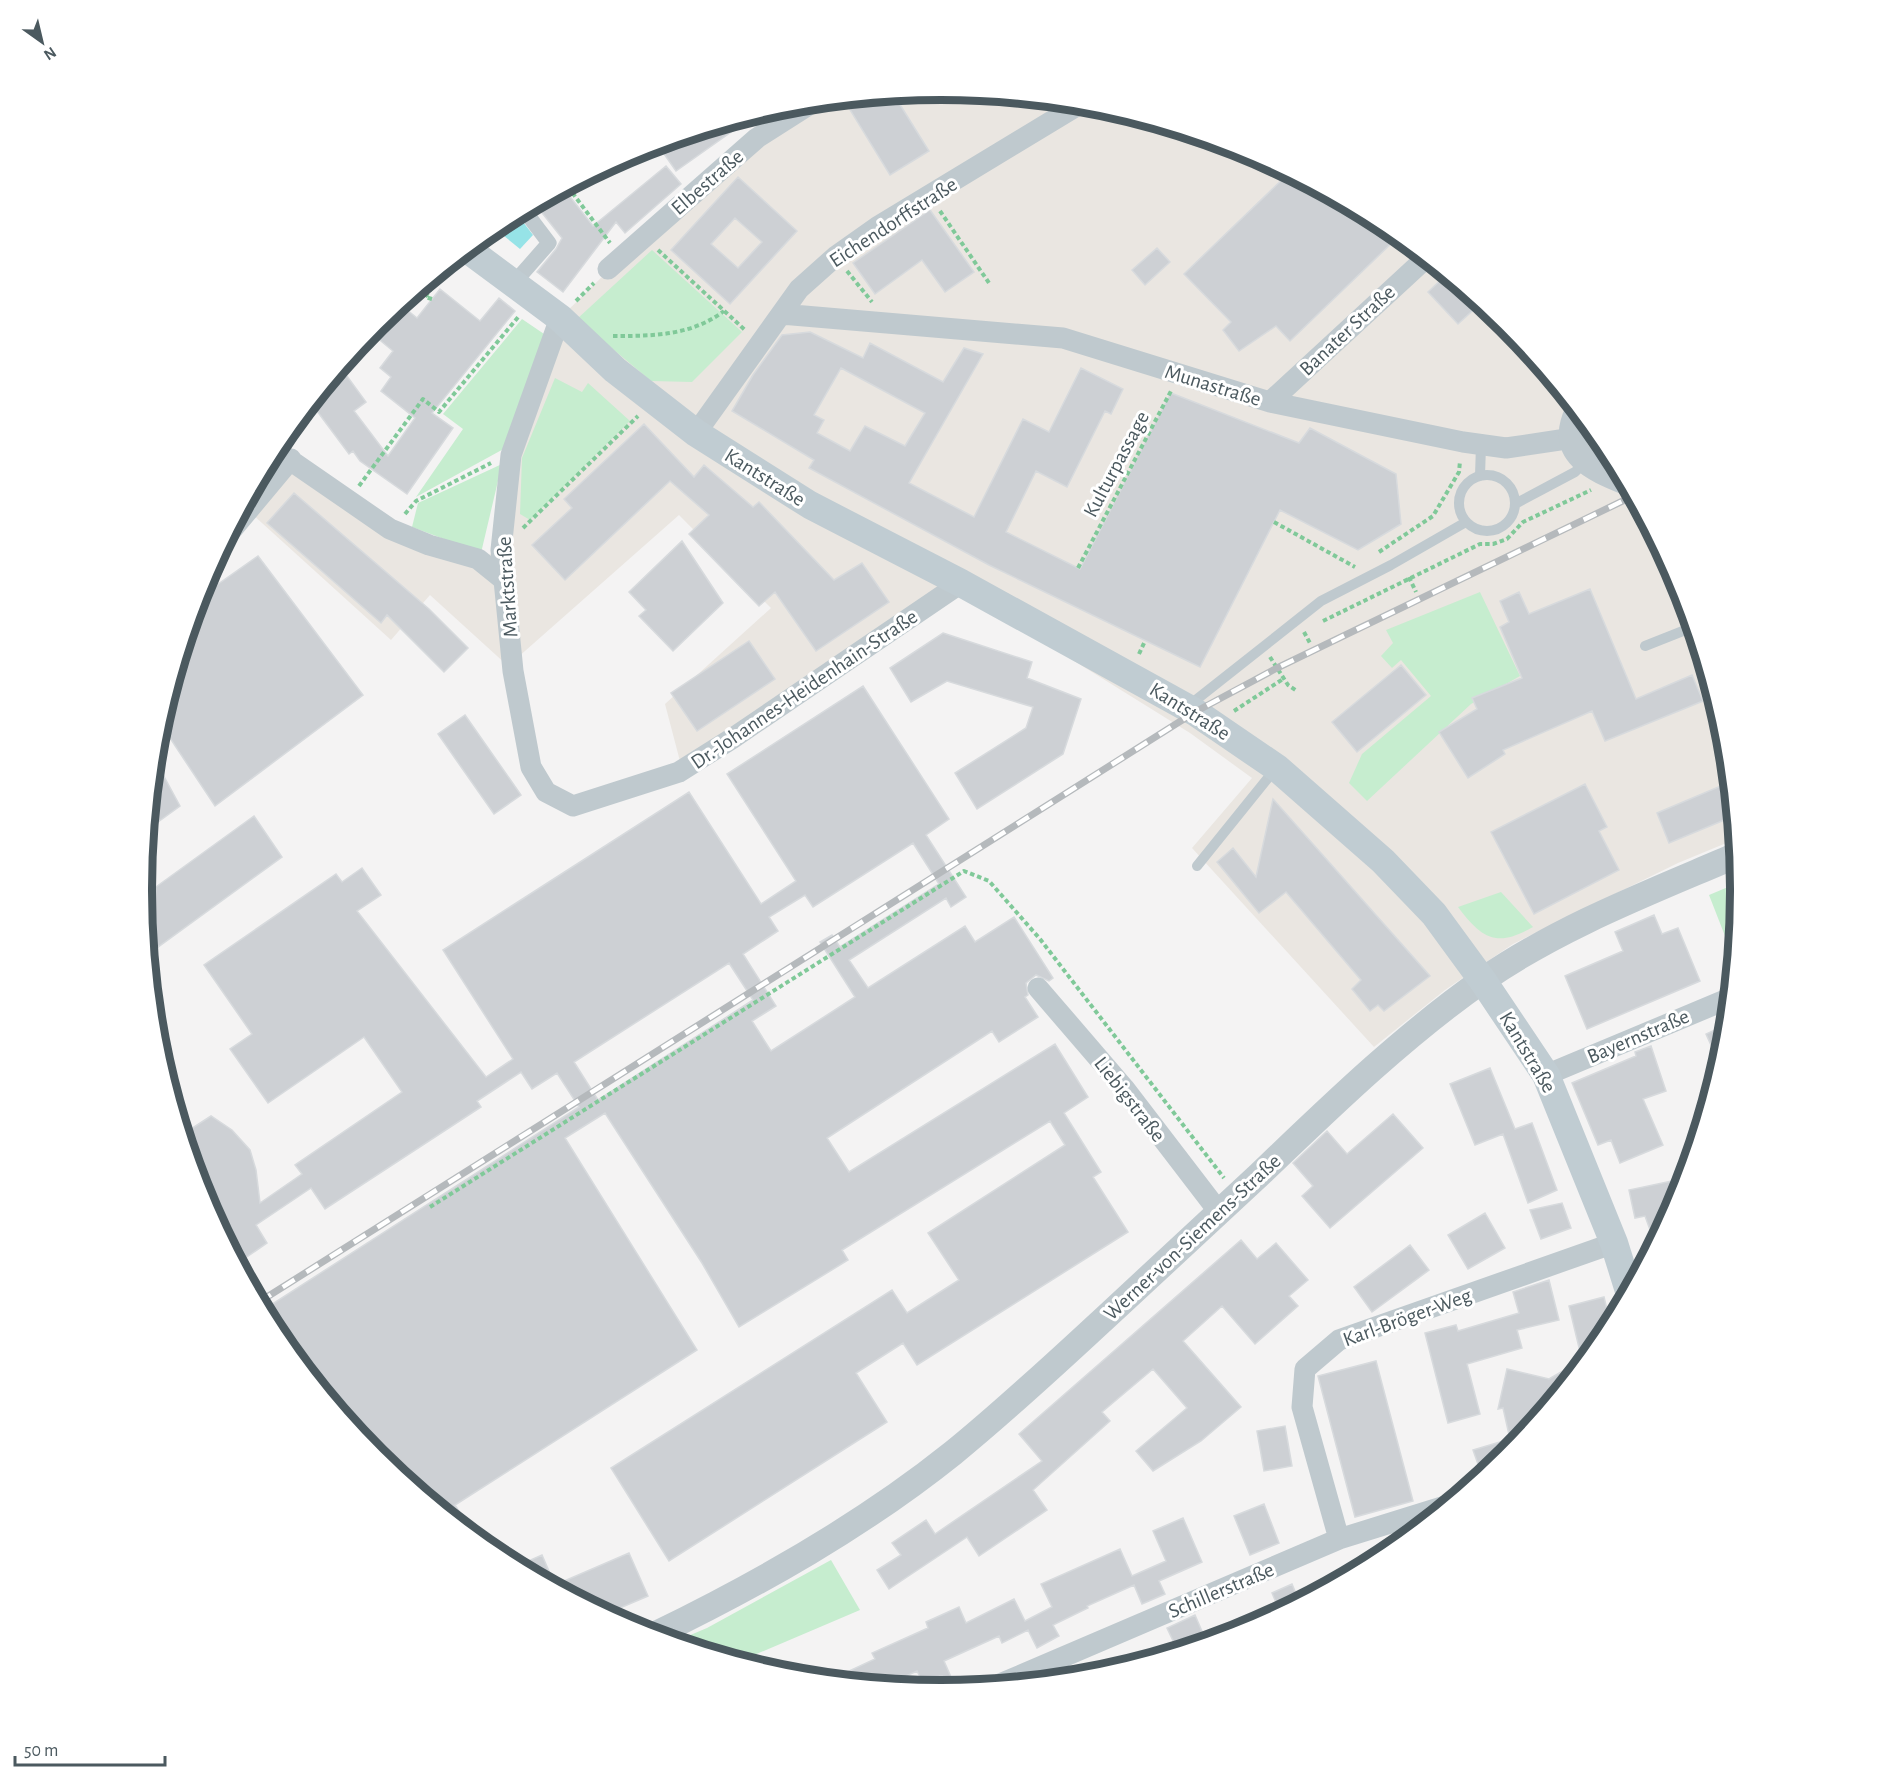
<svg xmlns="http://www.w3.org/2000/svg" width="1882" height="1780" viewBox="0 0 1882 1780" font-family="'Alegreya Sans',sans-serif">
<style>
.commercial{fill:#eae6e1}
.green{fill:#c6edcf}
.water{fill:#96e3e7}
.building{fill:#cdd0d4;stroke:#d7dadd;stroke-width:1.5;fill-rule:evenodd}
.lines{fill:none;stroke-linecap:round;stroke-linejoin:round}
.path{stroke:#80c999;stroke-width:4;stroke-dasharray:4.5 3;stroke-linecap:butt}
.service{stroke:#bfc9ce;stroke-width:10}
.pedestrian{stroke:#bfc9ce;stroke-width:15}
.minor{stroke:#bfc9ce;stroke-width:21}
.tertiary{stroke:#bfc9ce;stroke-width:26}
.secondary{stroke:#c0ccd2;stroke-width:28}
.rail-casing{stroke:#b5b9bc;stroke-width:7}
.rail{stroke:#fff;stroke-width:4.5;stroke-dasharray:14;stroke-linecap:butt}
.labels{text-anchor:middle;stroke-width:6;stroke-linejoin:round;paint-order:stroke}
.street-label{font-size:21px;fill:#4b595f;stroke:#fff}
.rim{fill:none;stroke:#4b595f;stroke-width:8}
</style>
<rect width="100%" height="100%" fill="#f4f3f3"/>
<path class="commercial" d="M941,90L1097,105L1247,151L1386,225L1507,325L1606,446L1680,584L1726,734L1736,839L1678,863L1513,944L1445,990L1374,1047L1192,848L1252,778L1190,733L962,591L681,765L665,704L771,608L679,515L508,666L430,595L391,640L251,513L291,459L349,501L478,559L501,550L506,488L560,318L609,270L811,103Z"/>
<path class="green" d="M652,250L742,332L692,382L651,381L577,319Z
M522,319L547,336L509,446L416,497L463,429L443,414Z
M555,378L582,392L588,383L630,421L530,520L520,514L522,458Z
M502,464L481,553L412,527L418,503Z
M1480,592L1520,676L1471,704L1367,801L1349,783L1362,754L1431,696L1401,660L1392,668L1381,656L1393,643L1386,630Z
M1740,882L1741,890L1734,959L1709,895Z
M1501,892L1533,927C1497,948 1482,939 1458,907Z
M831,1560L860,1610L740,1661L676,1641L707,1628Z"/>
<path class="water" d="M517,214L533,235L520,249L493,227Z"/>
<path class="building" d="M894,95L929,151L890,175L844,100Z
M746,117L748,120L676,171L657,144Z
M666,166L681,184L625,233L616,222L563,292L537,272L556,249L562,238L535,204L564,189L593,226Z
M1289,173L1386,225L1399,236L1290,341L1276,326L1239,351L1223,330L1231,322L1184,274Z
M738,177L797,231L730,304L671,250ZM735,218L762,242L738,268L711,244Z
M930,210L974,272L945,292L922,260L875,294L853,263Z
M1157,248L1170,262L1145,285L1132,270Z
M1446,275L1481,303L1458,324L1428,292Z
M440,289L480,321L499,298L515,311L432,413L453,428L407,494L360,461L353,451L349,454L311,403L322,389L344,372L366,402L354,411L388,456L415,418L381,391L391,377L380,368L393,351L376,337L401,305L417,318Z
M810,332L863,358L870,343L943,382L964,348L983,354L909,483L974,517L1023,419L1049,432L1081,368L1123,389L1111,414L1105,411L1067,487L1036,471L1006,532L1080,569L1171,393L1299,443L1310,428L1396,474L1401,524L1358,550L1280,510L1200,667L989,565L809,468L814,460L732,411L753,375L782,335ZM841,368L925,413L905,446L865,426L850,451L817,433L824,420L814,415Z
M644,424L694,477L704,465L753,507L759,502L834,580L862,563L889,602L816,651L775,592L759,606L689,534L709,515L670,481L565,580L532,545L572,508L564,499Z
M294,493L429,609L468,648L444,672L387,615L381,623L267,523Z
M682,541L723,603L673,651L639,616L646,610L629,592Z
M258,556L363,695L215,806L160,723L197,599Z
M1590,589L1636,699L1692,675L1703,701L1605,741L1592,711L1503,750L1505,754L1468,778L1439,732L1477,709L1472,698L1522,678L1500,627L1509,622L1500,601L1519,592L1529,614Z
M943,633L1032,662L1027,678L1081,699L1063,754L977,809L955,773L1026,728L1033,707L947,681L911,702L890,668Z
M749,641L775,679L697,731L671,693Z
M1401,665L1426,695L1357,752L1332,722Z
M863,686L949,819L926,835L966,897L951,907L946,898L849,960L868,988L965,926L975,942L1014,917L1053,978L1049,981L1036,975L1026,983L1028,995L1025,997L1038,1017L999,1042L992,1031L827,1138L849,1172L1055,1044L1088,1097L1064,1113L1101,1172L1093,1177L1128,1232L917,1365L903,1343L856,1373L887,1422L669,1561L611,1468L892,1290L907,1313L959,1280L928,1233L1065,1145L1050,1121L842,1250L848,1260L739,1327L702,1263L605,1113L565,1138L697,1350L455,1505L471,1530L469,1532L375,1455L276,1334L263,1310L579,1107L557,1073L532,1089L521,1072L477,1101L481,1107L325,1209L311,1188L256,1225L267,1243L238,1263L202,1196L183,1134L211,1116L232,1130L250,1150L256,1170L260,1203L302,1174L295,1165L402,1092L364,1037L268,1103L230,1049L252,1034L204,965L336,874L342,882L362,868L381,895L357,911L486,1077L513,1059L443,950L689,792L761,904L796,881L727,774ZM913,843L939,884L840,947L832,935L820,942L855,997L771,1051L752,1021L776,1006L743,954L778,931L769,917L805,895L813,907ZM729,963L753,1000L598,1100L574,1062Z
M465,715L521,795L494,814L438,734Z
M154,758L180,806L147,830Z
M1730,782L1734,816L1669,843L1657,813Z
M1585,784L1607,827L1599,831L1619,870L1534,914L1491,832Z
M1273,799L1430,976L1384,1011L1378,1005L1370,1011L1352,989L1361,980L1286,892L1259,913L1217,862L1233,848L1256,877Z
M254,816L282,857L147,955L142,897Z
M1654,915L1662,934L1678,928L1700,981L1587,1029L1565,976L1623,951L1615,932Z
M1728,1024L1726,1046L1720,1065L1706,1034Z
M1651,1046L1666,1091L1643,1099L1663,1145L1620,1163L1611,1140L1598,1145L1572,1083L1636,1056L1635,1052Z
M1490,1068L1515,1129L1532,1123L1557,1190L1528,1203L1503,1134L1475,1145L1450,1084Z
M1393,1114L1423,1148L1330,1228L1302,1196L1313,1186L1293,1163L1327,1131L1347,1154Z
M1686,1178L1680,1196L1655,1244L1645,1216L1635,1218L1629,1190Z
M1562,1203L1571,1228L1541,1239L1530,1210Z
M1485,1213L1505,1248L1468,1269L1448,1235Z
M1241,1240L1257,1259L1276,1243L1308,1280L1289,1296L1298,1306L1255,1344L1222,1306L1183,1341L1241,1407L1201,1441L1153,1471L1136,1451L1187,1408L1153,1369L1102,1412L1110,1421L1033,1490L1047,1510L979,1556L967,1537L889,1589L877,1570L901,1555L892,1543L926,1520L935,1534L1042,1461L1019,1434Z
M1410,1245L1429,1270L1372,1312L1354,1287Z
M1549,1280L1559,1320L1517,1330L1522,1348L1467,1364L1480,1414L1448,1423L1425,1333L1456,1325L1458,1331L1519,1313L1513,1292Z
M1604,1297L1611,1326L1606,1335L1506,1456L1479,1467L1473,1450L1510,1439L1503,1408L1498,1409L1507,1369L1549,1379L1582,1360L1569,1306Z
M1376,1361L1413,1501L1355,1517L1318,1376Z
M1285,1426L1292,1466L1264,1471L1257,1431Z
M1264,1504L1279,1543L1250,1555L1234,1516Z
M1183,1518L1202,1562L1159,1581L1165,1594L1142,1604L1134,1585L1087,1606L1088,1608L1053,1625L1059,1636L1037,1648L1028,1630L1002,1643L999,1636L944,1661L951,1677L926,1689L917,1671L886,1685L832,1679L875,1659L872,1653L928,1628L926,1622L959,1607L966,1623L1014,1599L1025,1621L1052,1607L1041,1584L1120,1549L1132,1576L1166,1561L1153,1531Z
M629,1553L648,1596L606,1614L517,1566L542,1555L555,1585Z
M1292,1584L1299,1601L1280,1612L1272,1593Z
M1195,1615L1204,1636L1177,1649L1167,1628Z"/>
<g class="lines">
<path class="path" d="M568,187L610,243
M940,211L989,283
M508,230L515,223
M658,250L745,330
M847,271L872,302
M432,299L425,297L435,284
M576,301L594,283
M613,336C652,336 691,336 724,311
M359,486L423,399L439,412L519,316
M405,514L416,501L491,463
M1274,522L1355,567
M523,528L638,416
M1379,552L1433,516L1459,472L1460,461
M1078,568L1171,391
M1409,577L1416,592
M1323,621L1480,544H1493L1507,539L1523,522L1591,490
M1304,632L1311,645
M1139,654L1145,641
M1270,657L1288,685L1297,691
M1234,711L1283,679
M430,1207L964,871L989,881L1040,939L1224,1178"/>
<path class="service" d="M1459 503a28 28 0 1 1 56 0a28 28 0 1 1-56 0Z
M1480,476L1481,445
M1515,504L1575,472L1585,462
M1645,646L1693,627
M1187,707L1321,601L1391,565L1466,522
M1197,866L1276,768"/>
<path class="pedestrian" d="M513,284L549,243L524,210"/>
<path class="minor" d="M608,269L757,138L812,103
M781,314L1063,338L1270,402L1463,442L1506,448L1573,438
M560,318L511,455L501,550L513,671L531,767L546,792L573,806L679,772L733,738L961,583
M1270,402L1426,258
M696,433L799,289L836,256L877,227L1080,104
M274,449L390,529L429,545L478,559L504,580
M230,532L291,459
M1038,988L1124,1088L1219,1212
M1546,1075L1730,998
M1339,1539L1302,1407L1305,1369L1339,1340L1614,1243
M1000,1684L1339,1539L1445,1506"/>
<path class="tertiary" d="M1578,411C1557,454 1594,469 1626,482
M654,1635C759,1584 862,1526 953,1453C1006,1410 1055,1364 1105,1318C1156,1270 1208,1223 1259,1175C1330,1107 1402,1037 1483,980C1561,926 1651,892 1737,855"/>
<path class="secondary" d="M467,249L560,318L615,370L696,433L810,505L961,583L1195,712L1277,768L1383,861L1434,914L1483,981L1546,1075L1614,1243L1629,1291"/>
<g class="rail-casing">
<path id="rail" d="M259,1302L1195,712L1277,668L1633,496"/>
</g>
<use href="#rail" class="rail"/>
</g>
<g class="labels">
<g class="street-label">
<text transform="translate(707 182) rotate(-41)" y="7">Elbestraße</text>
<text transform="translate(893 222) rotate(-33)" y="7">Eichendorffstraße</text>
<text transform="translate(1347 330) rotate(-43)" y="7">Banater Straße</text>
<text transform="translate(1213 385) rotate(17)" y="7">Munastraße</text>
<text transform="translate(1116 464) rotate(-62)" y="7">Kulturpassage</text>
<text transform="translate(765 477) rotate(32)" y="7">Kantstraße</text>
<text transform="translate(507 587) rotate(-94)" y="7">Marktstraße</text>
<text transform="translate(804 689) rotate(-34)" y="7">Dr.-Johannes-Heidenhain-Straße</text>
<text transform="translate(1190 711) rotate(32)" y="7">Kantstraße</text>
<text transform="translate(1638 1036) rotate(-23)" y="7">Bayernstraße</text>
<text transform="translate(1528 1052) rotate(59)" y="7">Kantstraße</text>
<text transform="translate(1130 1099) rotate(52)" y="7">Liebigstraße</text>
<text transform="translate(1192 1237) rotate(-43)" y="7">Werner-von-Siemens-Straße</text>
<text transform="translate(1407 1317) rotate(-20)" y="7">Karl-Bröger-Weg</text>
<text transform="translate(1221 1590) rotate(-23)" y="7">Schillerstraße</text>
</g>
</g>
<path d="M0 0H1882V1780H0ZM941 100H941A789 789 0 0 1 1730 889V891A789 789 0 0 1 941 1680H941A789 789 0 0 1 152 891V889A789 789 0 0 1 941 100Z" fill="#fff" fill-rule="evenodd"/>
<path class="rim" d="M941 100H941A789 789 0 0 1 1730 889V891A789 789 0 0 1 941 1680H941A789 789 0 0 1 152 891V889A789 789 0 0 1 941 100Z"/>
<g transform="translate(42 42) rotate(146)" stroke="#ffffff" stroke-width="4.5" paint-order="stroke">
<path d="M0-4.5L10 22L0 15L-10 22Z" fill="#4b595f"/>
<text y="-9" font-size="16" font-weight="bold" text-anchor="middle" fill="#4b595f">N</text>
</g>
<path d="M15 1756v9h150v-9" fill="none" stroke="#4b595f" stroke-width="3"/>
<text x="24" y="1756" font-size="18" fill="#4b595f" stroke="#ffffff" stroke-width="4.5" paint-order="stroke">50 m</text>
</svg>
